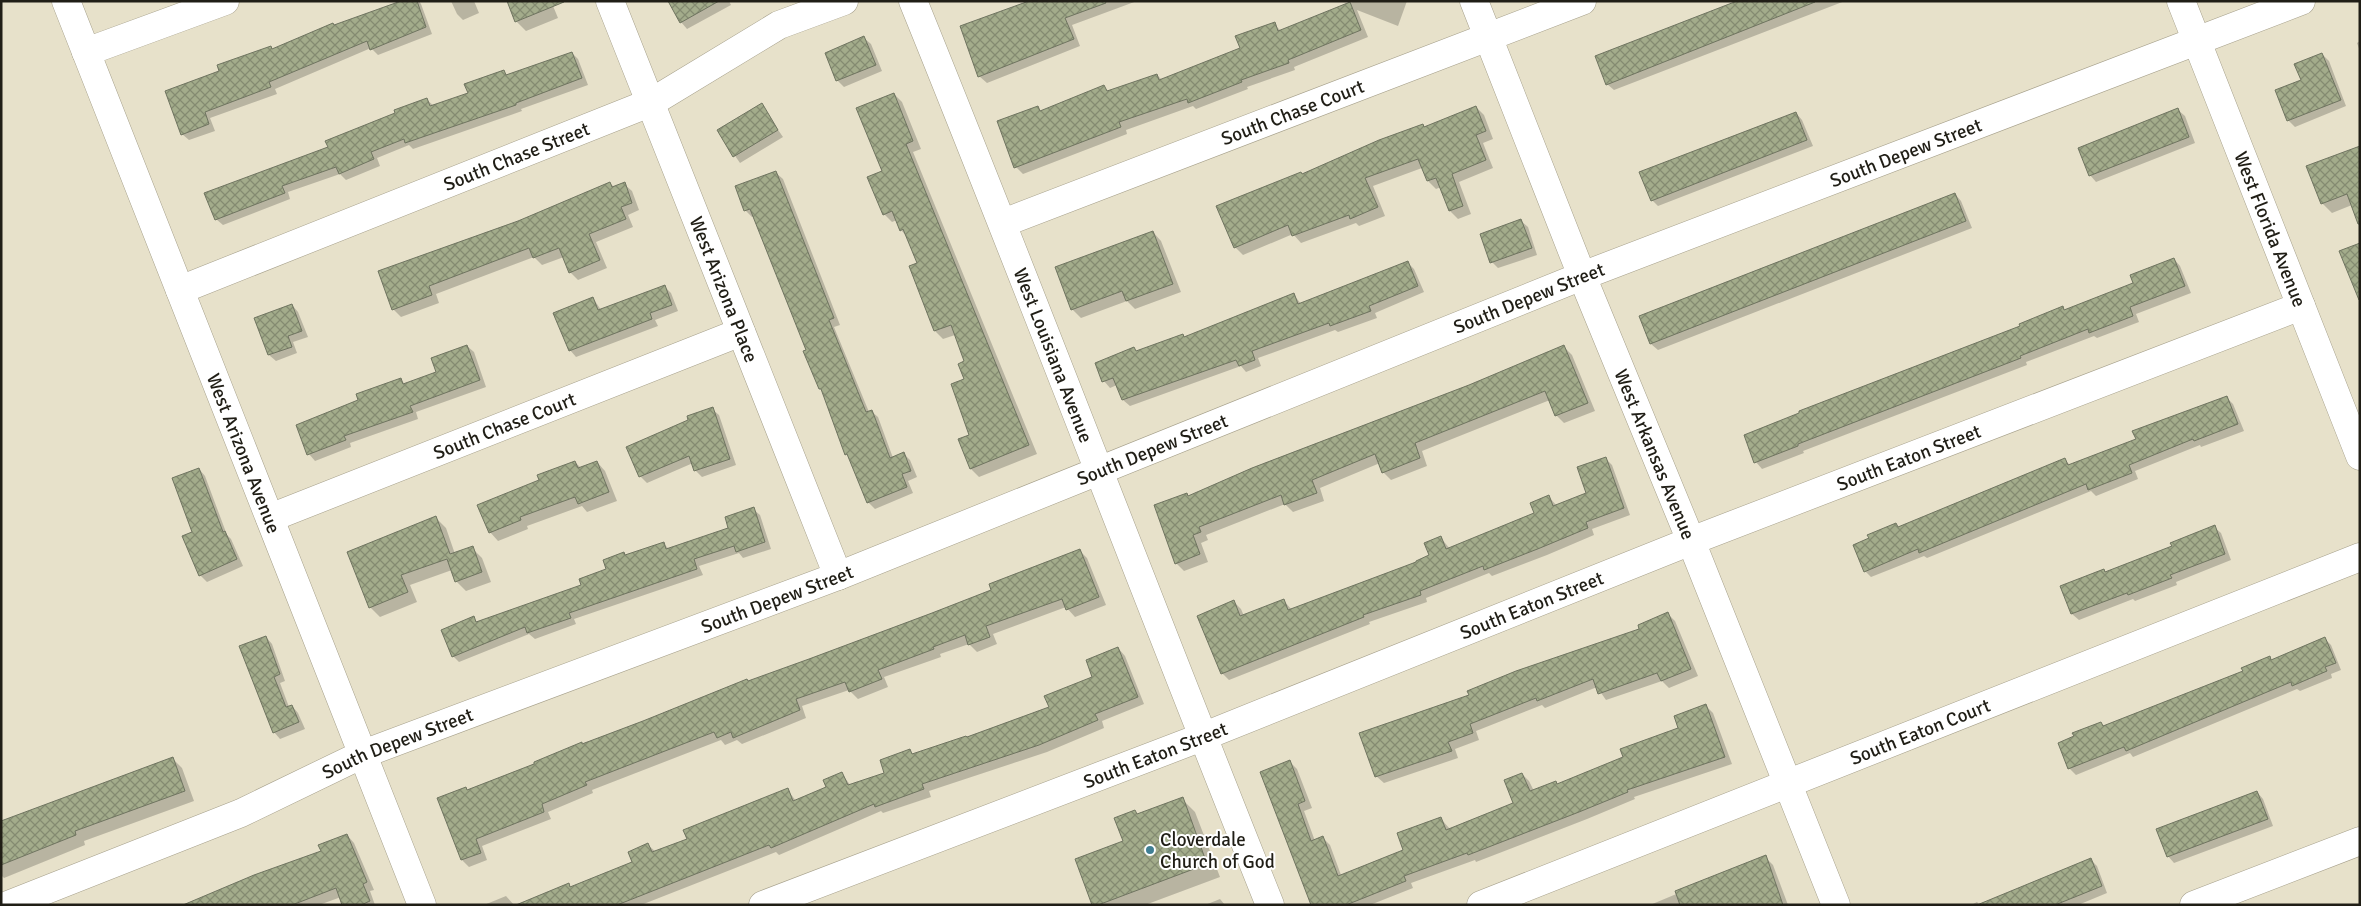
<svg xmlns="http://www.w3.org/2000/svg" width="2361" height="906" viewBox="0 0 2361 906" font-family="Signika,sans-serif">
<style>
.shadow{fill:#0003}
.building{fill:url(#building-cross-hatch);stroke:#6f7460}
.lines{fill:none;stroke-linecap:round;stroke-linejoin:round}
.minor-casing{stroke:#a6a08b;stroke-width:29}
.minor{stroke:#fff;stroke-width:28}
.poi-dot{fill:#407f94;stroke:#fff;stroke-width:2}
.labels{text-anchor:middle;stroke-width:4;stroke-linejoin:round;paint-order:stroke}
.street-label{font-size:19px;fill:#201e16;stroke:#fff}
.poi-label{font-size:19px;fill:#201e16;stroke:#fff;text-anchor:start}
</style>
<defs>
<pattern id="building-cross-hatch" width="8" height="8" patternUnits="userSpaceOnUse" patternTransform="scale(1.25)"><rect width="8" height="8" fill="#a3ac8b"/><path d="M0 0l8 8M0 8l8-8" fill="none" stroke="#848b71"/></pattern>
</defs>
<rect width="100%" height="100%" fill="#e7e1ca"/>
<path class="shadow" d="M405,1H419L421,4L432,34L378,55L371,48L275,89L277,94L210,118L215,131L189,140L182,134L221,72L270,47L273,50Z
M451,1H474L479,13L463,20L457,14Z
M551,1L558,18L526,31L516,21Z
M669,1H729L731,5L687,29L681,22Z
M1029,1H1137L1072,25L1080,46L987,83L979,76Z
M1355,1H1407L1398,26L1357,10L1368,37L1294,67L1295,70L1247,87L1248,89L1196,109L1193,106L1126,130L1127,134L1023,174L1016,167L1038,108L1042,112L1104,87L1109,92L1157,75L1162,80L1241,49L1274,24L1281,31Z
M1742,1H1845L1614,90L1607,84Z
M864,38L871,44L882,71L844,87L837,80Z
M2360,41V51L2357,43Z
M572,53L578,59L588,85L521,109L522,111L413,149L409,145L377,158L380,166L346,180L340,174L288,192L290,199L223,225L216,219L329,148L427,100L434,106L469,94L503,71L508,76Z
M2322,54L2329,61L2346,106L2295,127L2288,120L2302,81Z
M894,94L902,102L921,149L913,152L1037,454L979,477L971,469L959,440L970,435L965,380L966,362L955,335L943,339L935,331L911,267L919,264L908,238L901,230L897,220L892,222L884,214V172Z
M761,105L783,137L740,163L718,131Z
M1476,107L1484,115L1493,139L1483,143L1493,168L1459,182L1471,214L1458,219L1450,211L1441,187L1436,189L1428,181L1422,168L1373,186L1385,216L1359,226L1356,223L1301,243L1293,234L1243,255L1235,247L1303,175L1423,125L1425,128Z
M2178,110L2185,116L2195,143L2096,182L2090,175Z
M1796,113L1802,120L1813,146L1658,206L1652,200Z
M2360,147V224L2352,205L2332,213L2322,203Z
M776,173L783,179L840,325L834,327L869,412L871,411L878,417L893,458L904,454L910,460L917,477L908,481L913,493L875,509L868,502L850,458L847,454L754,216L752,217L745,210Z
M610,183L615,188L624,184L632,191L639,210L628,215L633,227L596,242L607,268L578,280L570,272L564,257L542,265L534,257L436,294L439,303L401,317L393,309L518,222Z
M1955,194L1961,201L1972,228L1658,350L1651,344L1641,317Z
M1521,221L1528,227L1537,255L1498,268L1492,262Z
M1153,232L1161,241L1181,292L1135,309L1127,301L1081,318L1072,309Z
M2174,259L2180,266L2191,293L2136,314L2139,322L2097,338L2094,336L2026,362L2027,365L1803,451L1804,453L1762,469L1756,462L2021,327L2062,308L2065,311L2135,284Z
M1408,263L1414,269L1424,292L1375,313L1377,318L1338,332L1335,330L1258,358L1261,366L1246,372L1241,366L1130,406L1123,400L1117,385L1110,388L1104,381L1134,349L1137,352L1182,335L1185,338L1294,295L1301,304Z
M664,286L671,293L678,311L655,320L658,326L576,357L570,350L593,298L601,310Z
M292,305L298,312L308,337L293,342L297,353L276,361L269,355L255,319Z
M467,346L474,352L486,387L416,412L418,419L350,443L351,447L315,461L309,454L359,401L401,380L406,385L438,373Z
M1564,347L1572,355L1595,411L1564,423L1556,415L1550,400L1422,451L1427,466L1391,480L1383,472L1380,463L1320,488L1324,501L1293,512L1285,504L1206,535L1208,540L1201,543L1208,562L1184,571L1176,563L1189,497L1469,387Z
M2226,397L2233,404L2244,431L2201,447L2200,445L2135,471L2138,479L2096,496L2091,491L1927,558L1924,556L1871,577L1865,571L1899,528L2065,460L2071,466L2137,440Z
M712,409L719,415L736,465L702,477L695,470L693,463L647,483L640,476L689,421Z
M1605,458L1612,465L1630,515L1592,529L1594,535L1547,555L1492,576L1489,573L1426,598L1427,602L1369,622L1370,624L1229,680L1222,673L1234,602L1241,609L1244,616L1284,601L1292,610L1418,563L1431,556L1441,538L1450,549L1535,514L1548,496L1557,506L1588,493Z
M575,462L581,468L597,462L605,471L617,501L587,512L582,506L527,526L528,529L498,541L490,532L541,481Z
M199,469L205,476L227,535L231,539L243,566L207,582L200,575L194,532Z
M753,509L760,515L771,549L743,558L739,553L699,566L703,575L574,619L576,624L535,639L529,634L459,662L453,656L473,618L478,623L583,586L608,570L624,554L626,556L663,543L669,549L730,529Z
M436,518L446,528L455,554L472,548L482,558L491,582L466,591L456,581L452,570L410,585L417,602L380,617L370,607Z
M2214,527L2221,533L2231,560L2176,582L2177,585L2135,601L2133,599L2079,620L2072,614L2062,587L2104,570L2106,573L2173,546Z
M1080,551L1087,558L1106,605L1075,617L1066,607L993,634L997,644L977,652L969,644L940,654L941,657L884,677L888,687L858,699L849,690L802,706L806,718L742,744L737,740L725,745L721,740L592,790L593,793L548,812L551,819L482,846L487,860L469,867L462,860L466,788L468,791L993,590Z
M1668,614L1675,621L1698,676L1669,688L1662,681L1606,700L1597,687L1545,708L1542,705L1476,731L1479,740L1455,749L1458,758L1384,783L1376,776L1470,696L1641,630Z
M266,637L272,644L285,681L280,683L289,707L292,706L298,713L305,729L280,739L274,732Z
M2325,639L2331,645L2341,670L2331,674L2332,678L2300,691L2297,689L2133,757L2130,753L2076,775L2070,769L2059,744L2101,723L2104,726L2244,672L2270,658L2272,661Z
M1118,648L1125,656L1144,704L1102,721L1104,728L1047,752L929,791L931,797L883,813L881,811L779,855L776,852L641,905H517L568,884L572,888L633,863L648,845L656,852L688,839L787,789L796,801L827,788L842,774L851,786L886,773L910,751L914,755L1051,708L1094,677Z
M1705,705L1713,713L1732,764L1634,797L1635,799L1587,819L1476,862L1475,860L1411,883L1413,888L1370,905H1313L1290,762L1297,769L1312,808L1304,811L1315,841L1323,838L1330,845L1341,875L1404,851L1441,819L1450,829L1515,804L1522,774L1529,781L1534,791L1555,782L1558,785L1625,758L1680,729Z
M173,759L182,768L194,801L84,841L85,845L4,878L1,875V822Z
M2257,792L2263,799L2273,826L2174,863L2168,856Z
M1182,799L1195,812L1220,877L1145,905H1093L1125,842L1135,812L1138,815Z
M347,835L354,843L374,890L370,891L375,905H344L341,897L319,905H184L322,852Z
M1765,857L1773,865L1788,905H1650Z
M2091,860L2097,866L2107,893L2078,905H1971L1977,902L1979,904Z
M506,896L514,905H484Z
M1220,899L1225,905H1205Z"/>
<path class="building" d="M401,1H417L426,27L370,50L367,41L269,82L271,87L205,112L209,124L181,135L165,91L219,71L217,65L271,46L272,49L333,23L334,25Z
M507,1H564V2L515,22Z
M668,1H719L680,23Z
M1029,1H1105L1106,3L1065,18L1074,39L978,77L960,26Z
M1737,1L1815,2L1606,85L1595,56Z
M1350,2L1361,30L1288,60L1289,63L1241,80L1242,82L1188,103L1187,99L1119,122L1121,127L1014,168L997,121L1038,106L1040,111L1104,85L1107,91L1157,74L1159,80L1240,48L1235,36L1275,22L1278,31Z
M864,36L876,65L836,81L825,53Z
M572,52L582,78L516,103V105L405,143L404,139L371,152L374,159L339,174L336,167L282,186L285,193L215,220L204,193L328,147L325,141L395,113L394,110L427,98L430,106L468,93L464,84L504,70L506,75Z
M2322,53L2341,100L2287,121L2275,90L2301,80L2294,64Z
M894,93L913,141L906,144L1029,445L970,469L958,439L969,435L951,384L964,379L958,364L964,361L951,325L934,331L909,266L917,263L903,229L900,231L892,211L883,215L867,177L882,171L856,108Z
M762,103L778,130L733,157L717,130Z
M1476,106L1486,131L1476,135L1486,160L1452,174L1463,206L1449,211L1436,178L1427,181L1418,159L1365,178L1378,207L1350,219L1349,215L1292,236L1288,225L1234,248L1216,206L1301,172L1302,174L1379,140L1423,124L1424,127Z
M2178,108L2189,137L2089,176L2078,148Z
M1796,112L1807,140L1651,201L1639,172Z
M2360,146V224H2358L2347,194L2321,204L2306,166Z
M776,171L834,318L829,320L866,412L872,410L890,458L904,452L911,471L902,474L907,487L867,503L847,454L845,455L821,389H819L803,351L806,350L750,209L744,211L735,186Z
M610,182L612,187L625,182L632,203L621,207L626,219L589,234L600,260L569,273L559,248L533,258L529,248L429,286L432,295L392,310L378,271L518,221Z
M1955,193L1966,221L1650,344L1639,316Z
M1521,219L1532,248L1490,263L1480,234Z
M1153,231L1173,284L1126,301L1122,291L1071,310L1055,267Z
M2360,243V300H2359L2339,251Z
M2174,258L2185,286L2130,307L2133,316L2089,333L2088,329L2020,356L2021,358L1798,444V446L1754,463L1744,435L1799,413V411L2020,326L2019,324L2063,306L2064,310L2133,283L2130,275Z
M1408,261L1418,286L1369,306L1371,311L1330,326L1329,323L1252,351L1255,360L1239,366L1236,360L1122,400L1113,378L1102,382L1095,363L1134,347L1136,351L1183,334L1184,337L1294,293L1298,304Z
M665,285L672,305L650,313L652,319L569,351L553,313L593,297L598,310Z
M292,304L302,331L288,336L292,347L268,355L254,318Z
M467,345L480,380L410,406L413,412L344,436L346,440L307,455L296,425L358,400L356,394L401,378L403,384L436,372L431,358Z
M1564,345L1588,403L1555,416L1545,391L1415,443L1420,458L1382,473L1375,454L1312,480L1317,493L1284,505L1281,495L1199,527L1201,532L1193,535L1200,554L1175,564L1154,505L1187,493L1188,496L1252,468L1469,385Z
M2227,396L2238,424L2194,441L2193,439L2129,465L2132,473L2088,490L2086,484L1919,553L1918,549L1864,572L1853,545L1869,538L1867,535L1896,523L1898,527L2065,458L2068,465L2136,439L2132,431Z
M713,407L730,459L694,471L689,456L639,477L626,447L688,420L687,416Z
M1606,457L1624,508L1586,522L1588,528L1540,548L1484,570L1483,566L1420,591L1421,595L1363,615L1364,617L1221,674L1197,616L1234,600L1240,616L1284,599L1288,610L1416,562V561L1429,555L1424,543L1441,536L1446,549L1534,513L1530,503L1549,495L1553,506L1586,493L1577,467Z
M575,461L578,468L597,461L609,492L578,504L575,497L520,517L521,520L489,533L477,505L539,480L537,475Z
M199,468L223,532L225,531L237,559L199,576L182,536L192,532L172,478Z
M754,507L765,542L736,552L734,546L694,559L697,569L569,613L571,618L527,633L525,627L452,657L441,630L474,616L476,622L581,585L579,579L606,569L603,560L624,552L625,555L664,542L666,549L728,528L725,517Z
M436,516L450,554L473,546L482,572L455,582L447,559L401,575L408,592L369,608L347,552Z
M2215,525L2225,554L2170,575L2172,578L2128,595L2127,593L2071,614L2060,586L2104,569L2105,572L2172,546L2170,543Z
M1080,549L1099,597L1066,610L1062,599L986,626L990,637L968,645L965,635L933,647L934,649L878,670L882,679L849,692L845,682L796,699L800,710L733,738L731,732L717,738L714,732L585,782L587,785L542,804L544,812L476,839L481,853L461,860L437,798L466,787L467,790L534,764V762L582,742V744L643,721L747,679L748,681L809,659L932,613L991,590L989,584Z
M1668,612L1691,669L1661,681L1657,673L1598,694L1593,679L1537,701L1536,698L1470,724L1473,733L1448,742L1452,751L1375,777L1359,733L1469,695L1467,691L1516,671L1639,629L1638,625Z
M266,636L280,674L274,677L286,707L292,705L299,722L273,733L239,646Z
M2325,637L2336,663L2325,667L2327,671L2292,686L2291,682L2126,751L2124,747L2068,769L2058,743L2074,736L2072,733L2101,722L2103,726L2243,671L2241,668L2270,656L2271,660Z
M1118,647L1138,697L1095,714L1098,720L1039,745L922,784L924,789L875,807L874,804L771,848L769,845L617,905H516L569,883L570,887L632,862L628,852L648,843L652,852L687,839L683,830L788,788L793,801L826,787L823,780L842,772L848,785L884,773L880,760L910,749L912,754L966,736L967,737L1049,707L1044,696L1092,677L1086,660Z
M1706,704L1725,757L1627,790L1628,792L1579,812L1468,855L1467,853L1404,876L1406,881L1346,905H1311L1260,772L1290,760L1305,801L1298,804L1311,841L1323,836L1338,876L1403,850L1397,833L1441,817L1446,830L1513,803L1504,780L1522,773L1530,791L1556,781L1557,784L1623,757L1620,749L1678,728L1674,716Z
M173,757L185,791L75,831L76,835L1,865V821Z
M2257,791L2268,819L2167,857L2156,829Z
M1183,797L1207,864L1098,905H1092L1075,859L1123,841L1114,818L1135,810L1137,814Z
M347,834L367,882L363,884L370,901L361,905H342L336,888L292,905H183L254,875L321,851L318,845Z
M1766,855L1783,905H1680L1675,891Z
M2091,858L2102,886L2055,905H1977Z"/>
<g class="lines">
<g class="minor-casing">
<g id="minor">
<path id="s1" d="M66,1L422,905"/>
<path id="s2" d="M610,1L838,576"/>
<path id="s3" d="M913,1C1035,301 1149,604 1270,905"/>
<path id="s4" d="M1474,1L1582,276L1691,541L1836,905"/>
<path id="s5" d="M2181,1L2360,456"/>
<path d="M86,52L225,1"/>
<path id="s6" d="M1003,223L1582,1"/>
<path id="s7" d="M180,290L652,102L779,25L844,1"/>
<path id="s8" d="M270,518L741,332"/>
<path id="s9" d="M8,905L241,813L363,754L838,576L1582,276L2301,1"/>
<path id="s10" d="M763,905L1202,737L1691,541L2301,306"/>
<path id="s11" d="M1481,905L2360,557"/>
<path d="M2194,905L2360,841"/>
</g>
</g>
<use href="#minor" class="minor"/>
</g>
<circle class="poi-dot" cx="1150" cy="850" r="5"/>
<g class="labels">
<g class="street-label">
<text dy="7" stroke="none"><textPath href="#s6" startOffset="310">South Chase Court</textPath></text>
<text dy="7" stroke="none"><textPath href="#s9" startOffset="2042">South Depew Street</textPath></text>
<text dy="7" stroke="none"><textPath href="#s7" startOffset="362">South Chase Street</textPath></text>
<text dy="7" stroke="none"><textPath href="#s5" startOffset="245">West Florida Avenue</textPath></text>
<text dy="7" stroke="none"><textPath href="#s2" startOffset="310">West Arizona Place</textPath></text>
<text dy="7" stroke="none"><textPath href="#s9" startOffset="1638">South Depew Street</textPath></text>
<text dy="7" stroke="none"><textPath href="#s3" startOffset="381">West Louisiana Avenue</textPath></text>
<text dy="7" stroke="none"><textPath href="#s8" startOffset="252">South Chase Court</textPath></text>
<text dy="7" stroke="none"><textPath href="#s9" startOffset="1232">South Depew Street</textPath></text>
<text dy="7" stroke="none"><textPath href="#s1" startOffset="486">West Arizona Avenue</textPath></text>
<text dy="7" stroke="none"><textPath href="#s4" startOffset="488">West Arkansas Avenue</textPath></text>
<text dy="7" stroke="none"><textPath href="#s10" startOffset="1230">South Eaton Street</textPath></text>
<text dy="7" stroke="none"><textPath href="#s9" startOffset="828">South Depew Street</textPath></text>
<text dy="7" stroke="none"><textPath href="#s10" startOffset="825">South Eaton Street</textPath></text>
<text dy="7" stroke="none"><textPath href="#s11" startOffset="472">South Eaton Court</textPath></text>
<text dy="7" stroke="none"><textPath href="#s9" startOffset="422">South Depew Street</textPath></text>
<text dy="7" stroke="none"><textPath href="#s10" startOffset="420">South Eaton Street</textPath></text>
</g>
<g class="poi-label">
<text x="1160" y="846">Cloverdale<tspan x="1160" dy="22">Church of God</tspan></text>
</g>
</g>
<rect width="2361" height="906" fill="none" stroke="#201e16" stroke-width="5"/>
</svg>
